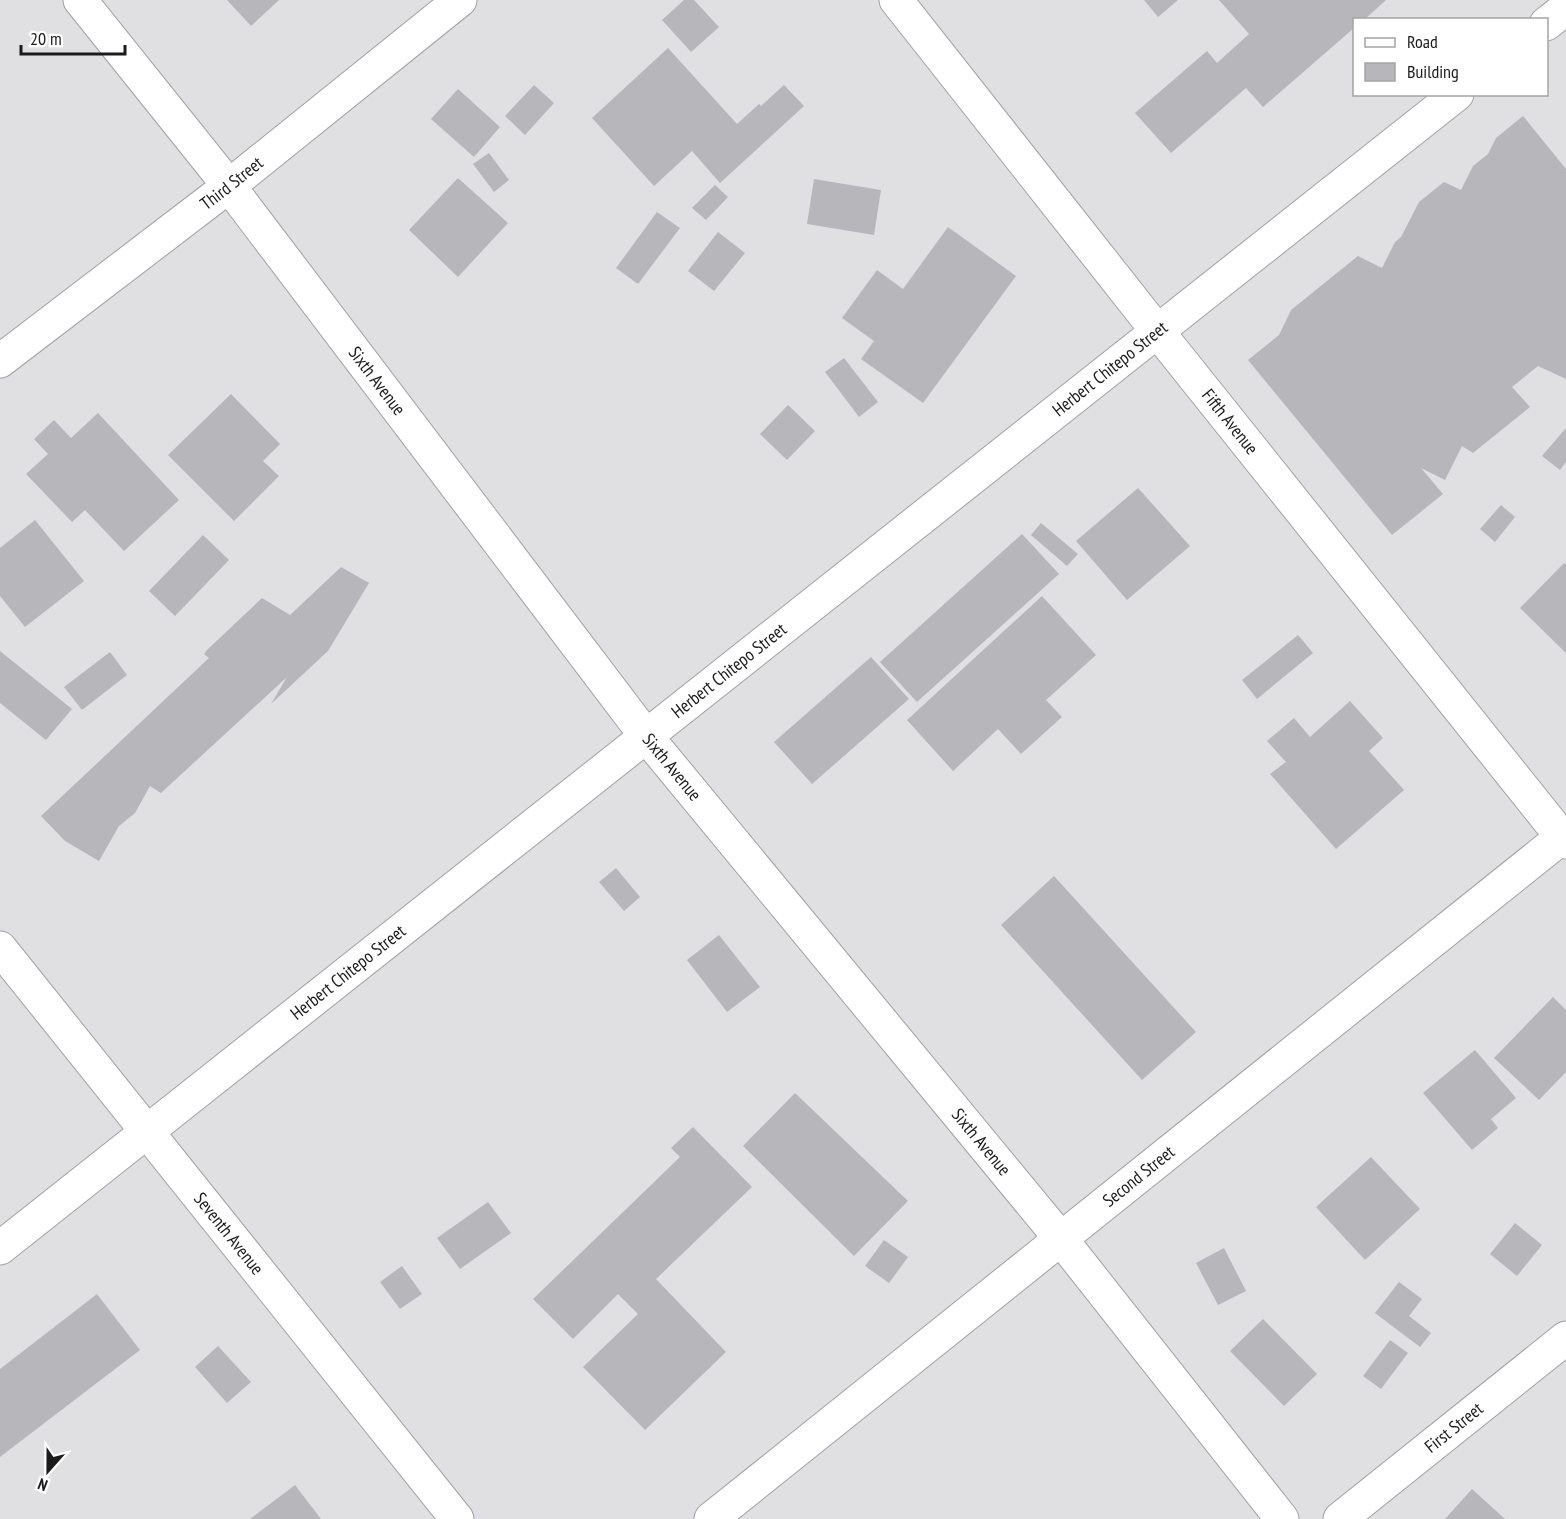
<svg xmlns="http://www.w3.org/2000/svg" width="1566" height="1519" viewBox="0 0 1566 1519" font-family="'PT Sans Narrow',sans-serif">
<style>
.building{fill:#b7b6ba}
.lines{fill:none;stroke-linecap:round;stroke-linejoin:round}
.minor-casing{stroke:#a1a0a3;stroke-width:35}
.secondary-casing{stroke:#a1a0a3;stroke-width:35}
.minor{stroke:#fff;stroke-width:33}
.secondary{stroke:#fff;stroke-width:33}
.labels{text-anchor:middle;stroke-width:4.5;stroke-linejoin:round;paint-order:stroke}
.street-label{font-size:18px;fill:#1b1b1c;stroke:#fff}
</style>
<rect width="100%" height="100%" fill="#e0dfe2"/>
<path class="building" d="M227,0H279L251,26Z
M684,0H694L719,27L691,52L662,20Z
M1144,0H1178L1158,17Z
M1219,0H1386L1364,20H1354V28L1263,107L1246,88L1171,153L1135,113L1207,51L1217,63L1249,34Z
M668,48L737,124L759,104L761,106L784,85L804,106L720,183L692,151L654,186L592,118Z
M534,85L554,103L525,135L505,116Z
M458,89L500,127L474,157L431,119Z
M1523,116L1566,169V379L1538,366L1512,387L1530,407L1473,453L1462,446L1445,480L1421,468L1443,494L1392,535L1248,360L1279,335L1291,310L1358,256L1382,268L1395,242L1401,237L1419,202L1444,182L1461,190L1473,166L1488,154L1496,138Z
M489,153L509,180L494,192L473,164Z
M458,178L508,223L458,277L409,230Z
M814,179L881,190L874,235L807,224Z
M715,185L728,197L706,220L692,208Z
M657,212L680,228L638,284L616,268Z
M948,227L1016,276L923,403L861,359L874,341L842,318L877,270L903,289Z
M718,232L745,253L714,291L688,271Z
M844,358L878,402L859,417L825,372Z
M231,394L280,444L263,461L279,476L234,521L168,455Z
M788,405L815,431L787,460L760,434Z
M98,413L179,500L124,551L85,510L72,522L26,474L48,454L34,439L54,420L71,438Z
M1566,428V462L1560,470L1542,456Z
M1138,488L1190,546L1127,600L1076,541Z
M1501,505L1515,517L1495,542L1480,529Z
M35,520L84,581L25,627L0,596V548Z
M1041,523L1078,554L1067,566L1031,535Z
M1022,534L1059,574L917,702L880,662Z
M203,535L229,560L175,616L149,591Z
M1564,563L1566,565V653L1520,608Z
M341,567L369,583L328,651L271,704L287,677L161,793L150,786L135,813L119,826L99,861L65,841L41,816L209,658L204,654L207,650L262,598L290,615Z
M1042,596L1096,655L1046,700L1062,717L1021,754L998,729L953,771L907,720Z
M1298,635L1313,653L1257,699L1242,680Z
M0,651L72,709L46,740L0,703Z
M110,652L127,675L82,710L64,687Z
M871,657L909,699L812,784L774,742Z
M1350,701L1383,738L1369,751L1404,790L1336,849L1270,774L1286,762L1267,741L1294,718L1310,737Z
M616,868L640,897L624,911L599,882Z
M1054,876L1196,1032L1142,1080L1001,925Z
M719,935L760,987L727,1012L687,960Z
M1553,997L1566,1010V1072L1539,1100L1494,1058Z
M1475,1050L1516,1098L1491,1119L1498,1128L1472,1150L1423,1093Z
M795,1093L908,1201L854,1256L743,1146Z
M693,1127L752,1187L656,1279L726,1352L645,1430L583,1367L638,1314L618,1294L573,1339L533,1299L680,1157L671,1148Z
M1371,1157L1420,1209L1365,1260L1316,1207Z
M488,1202L511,1233L460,1269L437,1238Z
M1515,1223L1542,1245L1517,1276L1490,1254Z
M884,1240L908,1257L889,1283L865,1266Z
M1224,1248L1246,1291L1218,1305L1196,1263Z
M402,1266L422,1294L400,1309L380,1282Z
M1399,1282L1422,1299L1409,1316L1431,1333L1420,1347L1375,1313Z
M97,1294L140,1350L0,1457V1369Z
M1263,1319L1317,1374L1284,1406L1230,1351Z
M1390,1340L1408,1353L1381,1389L1363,1376Z
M218,1346L251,1382L227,1403L195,1367Z
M295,1485L321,1519H250Z
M1472,1489L1505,1519H1445Z"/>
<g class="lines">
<g class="minor-casing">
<g id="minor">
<path id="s1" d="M80,0L229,186L646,736L1061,1239L1282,1519"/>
<path id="s2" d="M896,0L1158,332L1566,842"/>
<path id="s3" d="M0,361L229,186L460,0"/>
<path id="s4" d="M0,948L457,1519"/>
<path id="s5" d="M711,1519L1566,834"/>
<path id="s6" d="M1340,1519L1566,1338"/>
</g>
</g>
<g class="secondary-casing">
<g id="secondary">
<path d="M1546,24L1566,8"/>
<path id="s7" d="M0,1248L1457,94"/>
</g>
</g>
<use href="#minor" class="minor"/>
<use href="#secondary" class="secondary"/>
</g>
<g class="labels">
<g class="street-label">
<text dy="6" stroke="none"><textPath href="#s3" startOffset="292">Third Street</textPath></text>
<text dy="6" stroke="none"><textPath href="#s7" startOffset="1416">Herbert Chitepo Street</textPath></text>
<text dy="6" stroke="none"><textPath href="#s1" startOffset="483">Sixth Avenue</textPath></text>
<text dy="6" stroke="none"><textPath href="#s2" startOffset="538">Fifth Avenue</textPath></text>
<text dy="6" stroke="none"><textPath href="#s7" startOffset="930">Herbert Chitepo Street</textPath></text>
<text dy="6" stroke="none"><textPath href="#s1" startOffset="969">Sixth Avenue</textPath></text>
<text dy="6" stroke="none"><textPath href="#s7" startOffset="444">Herbert Chitepo Street</textPath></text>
<text dy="6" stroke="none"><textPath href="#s1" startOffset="1455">Sixth Avenue</textPath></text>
<text dy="6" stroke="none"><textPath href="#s5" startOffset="548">Second Street</textPath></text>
<text dy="6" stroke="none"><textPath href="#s4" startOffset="366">Seventh Avenue</textPath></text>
<text dy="6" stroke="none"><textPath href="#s6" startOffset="146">First Street</textPath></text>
</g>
</g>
<rect x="1353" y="18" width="195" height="78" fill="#ffffff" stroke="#a4a4a4" stroke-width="1.5"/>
<rect x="1365" y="38" width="30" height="9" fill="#ffffff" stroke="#a4a4a4" stroke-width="1.5"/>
<text x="1407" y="48" font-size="18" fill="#1b1b1c">Road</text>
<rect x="1365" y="63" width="30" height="18" fill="#b7b6ba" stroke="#a4a4a4" stroke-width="1.5"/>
<text x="1407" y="78" font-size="18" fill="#1b1b1c">Building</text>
<g transform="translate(48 1471) rotate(201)" stroke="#ffffff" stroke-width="4.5" paint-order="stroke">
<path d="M0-4.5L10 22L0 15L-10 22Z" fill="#1b1b1c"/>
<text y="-9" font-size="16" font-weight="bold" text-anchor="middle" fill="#1b1b1c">N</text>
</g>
<path d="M21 45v9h104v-9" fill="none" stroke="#1b1b1c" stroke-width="3"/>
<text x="30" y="45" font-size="18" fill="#1b1b1c" stroke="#ffffff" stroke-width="4.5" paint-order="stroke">20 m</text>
</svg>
